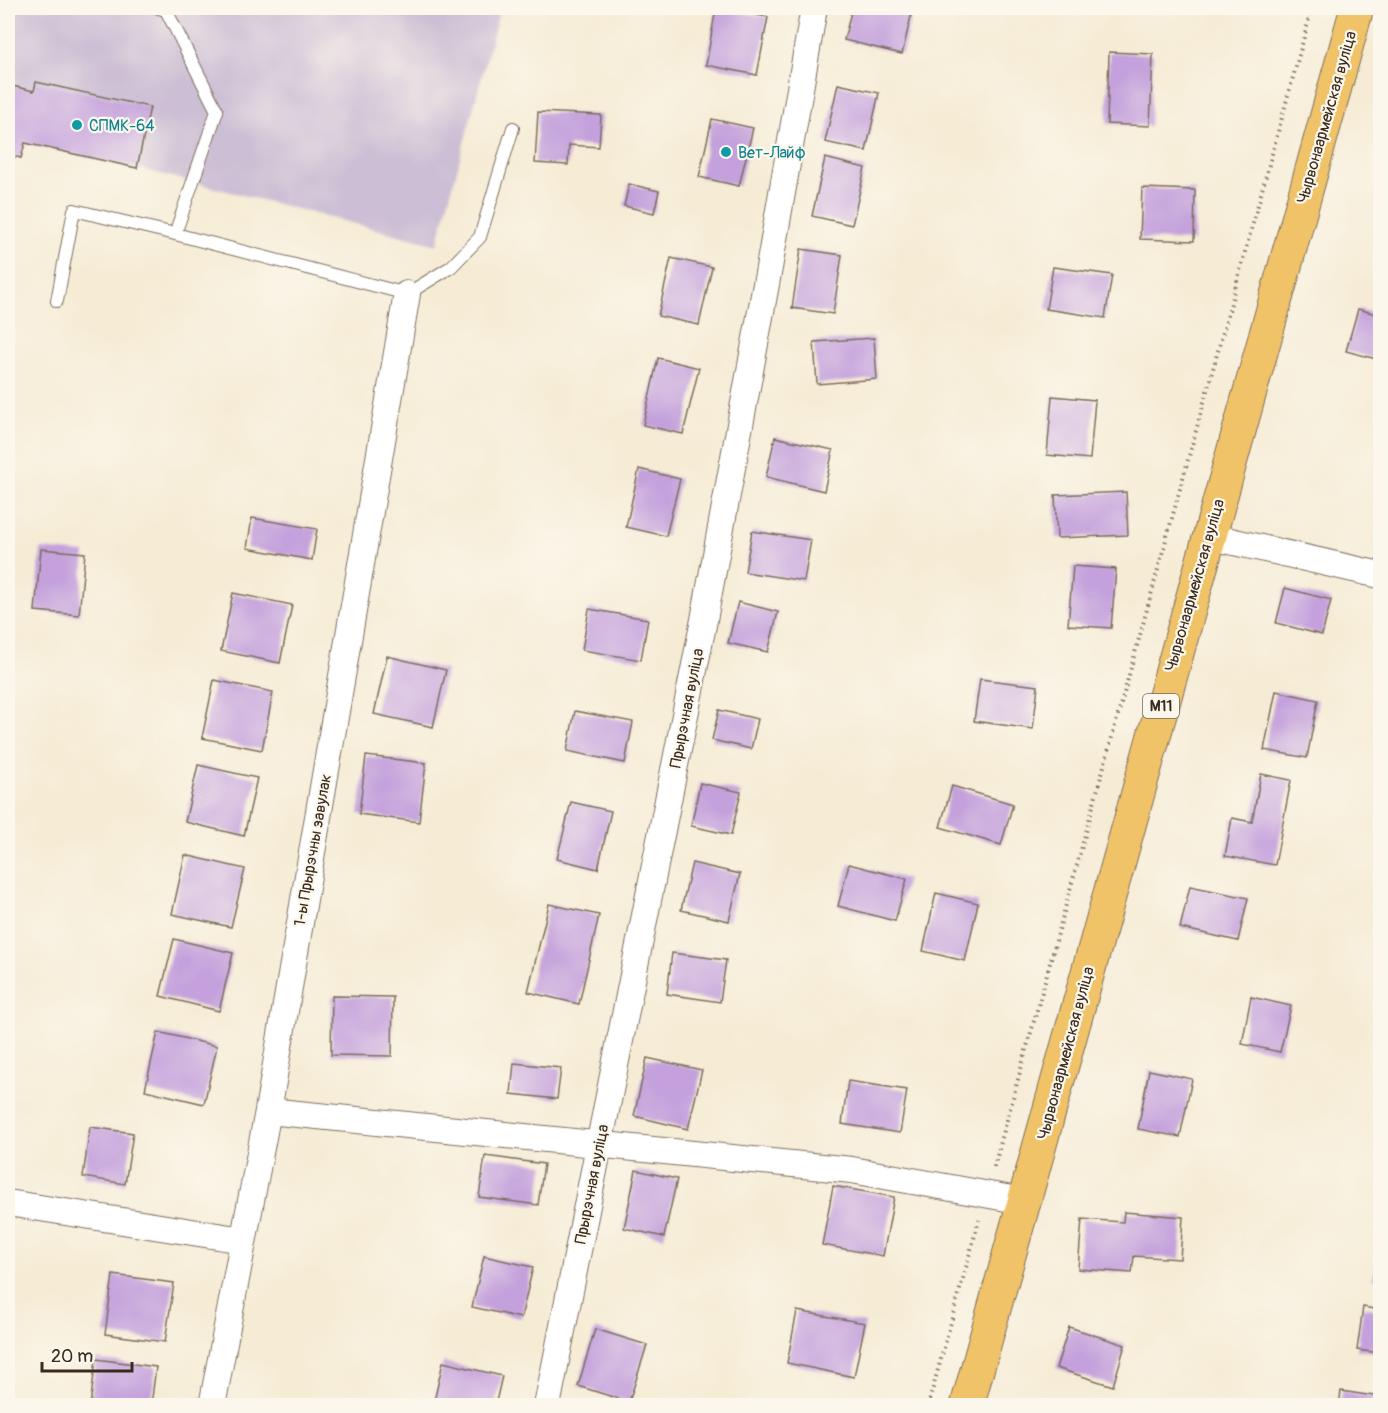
<svg xmlns="http://www.w3.org/2000/svg" width="1388" height="1413" viewBox="0 0 1388 1413" font-family="Pangolin,sans-serif">
<style>
.industrial{fill:#ccbed4}
.building{fill:#c4a1dc}
.lines{fill:none;stroke-linecap:round;stroke-linejoin:round}
.lane-casing{stroke:#7c6e5e;stroke-width:14}
.street-casing{stroke:#7c6e5e;stroke-width:28}
.highway-casing{stroke:#7c6e5e;stroke-width:35}
.path{stroke:#7c6e5e;stroke-width:4;stroke-dasharray:1.5 4.5;stroke-linecap:butt}
.lane{stroke:#fff;stroke-width:12}
.street{stroke:#fff;stroke-width:26}
.highway{stroke:#f1c369;stroke-width:33}
.culture-dot{fill:#0f9aa8;stroke:#fbf7ec;stroke-width:2}
.labels{text-anchor:middle;stroke-width:4.5;stroke-linejoin:round;paint-order:stroke}
.shield{fill:#fbf7ec;stroke:#75685c;stroke-width:1.5}
.shield-label{font-size:15px;font-weight:bold;fill:#3b2a1e}
.street-label{font-size:16px;fill:#3b2a1e;stroke:#fbf7ec}
.culture-label{font-size:16px;fill:#0d838f;stroke:#fbf7ec;text-anchor:start}
</style>
<rect width="100%" height="100%" fill="#fbf7ec"/>
<filter id="ink" filterUnits="userSpaceOnUse"><feTurbulence type="fractalNoise" baseFrequency=".0167" numOctaves="2"/><feDisplacementMap in="SourceGraphic" scale="12" xChannelSelector="R" yChannelSelector="G"/><feConvolveMatrix kernelMatrix="1 2 1 2 8 2 1 2 1" color-interpolation-filters="sRGB"/></filter>
<filter id="wash" filterUnits="userSpaceOnUse"><feTurbulence type="fractalNoise" baseFrequency=".008" numOctaves="4" result="noise"/><feDisplacementMap in="SourceGraphic" scale="24" xChannelSelector="R" yChannelSelector="G"/><feGaussianBlur stdDeviation="1.35" result="paint"/><feColorMatrix in="noise" values="0 0 0 0 0 0 0 0 0 0 0 0 0 0 0 0 0 1.4 0 .05"/><feComposite in="paint" operator="in"/></filter>
<g filter="url(#wash)">
<rect width="100%" height="100%" fill="#f6ecd6"/>
<path class="industrial" d="M8,8H500L437,245L137,168L25,143L21,158L8,155Z"/>
<g id="blocks">
<path class="building" d="M716,8L768,17L757,75L706,65Z
M852,8H913L902,54L844,40Z
M1109,52L1153,54L1150,126L1107,124Z
M36,82L150,107L137,168L25,143L21,158L8,155V85L34,91Z
M838,84L879,93L866,151L825,142Z
M538,112L601,115L599,147L569,145L568,165L535,163Z
M712,119L753,128L739,186L699,177Z
M825,158L865,168L852,225L812,216Z
M629,184L659,191L654,213L624,206Z
M1142,188L1195,190L1194,241L1140,239Z
M801,249L842,255L833,314L792,308Z
M671,258L712,267L699,325L658,316Z
M1053,267L1112,275L1105,318L1046,309Z
M1358,309L1380,315V360L1346,351Z
M874,338L877,379L817,384L814,342Z
M658,358L699,368L683,434L643,425Z
M1052,396L1095,400L1090,459L1047,455Z
M775,437L833,450L824,491L766,477Z
M639,469L680,479L666,536L626,527Z
M1126,492L1128,535L1057,538L1055,495Z
M252,518L317,529L312,560L247,548Z
M752,531L811,540L804,581L745,572Z
M41,549L85,553L79,615L35,611Z
M1073,566L1116,569L1111,628L1068,625Z
M1285,588L1331,600L1322,635L1276,623Z
M233,593L292,605L280,663L221,651Z
M738,602L778,612L768,652L728,643Z
M589,609L648,619L641,660L582,650Z
M387,656L446,670L433,727L374,714Z
M980,679L1038,686L1033,729L974,721Z
M214,680L273,692L262,750L202,738Z
M1276,691L1318,700L1307,758L1264,750Z
M719,710L758,719L751,749L712,740Z
M575,711L633,722L625,763L567,751Z
M366,756L426,763L419,822L359,814Z
M198,765L257,778L244,836L185,822Z
M1261,774L1291,780L1275,865L1225,856L1232,818L1252,822Z
M700,783L741,792L731,835L691,826Z
M952,786L1013,804L1001,845L940,827Z
M571,802L611,811L598,869L557,859Z
M185,855L245,869L231,927L172,914Z
M692,863L740,874L729,921L681,910Z
M849,864L907,879L895,921L838,906Z
M1190,886L1248,898L1238,941L1180,928Z
M936,893L978,903L965,961L923,951Z
M549,904L599,915L579,1004L528,992Z
M174,939L233,953L219,1011L160,996Z
M672,953L726,960L720,1002L667,994Z
M332,996L393,997L392,1056L331,1055Z
M1251,997L1291,1006L1280,1052L1242,1044Z
M158,1032L217,1046L204,1104L145,1090Z
M647,1058L702,1070L688,1129L634,1116Z
M514,1063L561,1068L557,1099L511,1094Z
M1149,1070L1192,1079L1180,1137L1138,1129Z
M848,1081L907,1090L900,1133L842,1124Z
M90,1127L133,1133L125,1184L83,1177Z
M485,1156L544,1164L538,1205L479,1197Z
M636,1170L677,1179L664,1237L624,1228Z
M833,1186L894,1197L883,1256L822,1245Z
M1124,1212L1183,1217L1180,1259L1134,1256L1132,1273L1078,1269L1082,1219L1123,1222Z
M1380,1252V1280L1373,1278Z
M484,1256L533,1267L521,1318L472,1307Z
M113,1275L174,1283L165,1342L105,1334Z
M1363,1307L1380,1310V1353L1357,1350Z
M797,1311L865,1323L854,1377L787,1363Z
M1069,1327L1125,1345L1113,1386L1056,1368Z
M595,1329L647,1345L629,1402L578,1386Z
M96,1359L156,1367L151,1406H90Z
M443,1362L502,1376L495,1406H433Z
M1341,1391L1380,1397V1406H1339Z"/>
</g>
</g>
<g filter="url(#ink)">
<use href="#blocks" fill-opacity="0" stroke="#7c6e5e" stroke-width="1.5"/>
<g class="lines">
<g class="lane-casing">
<path id="lane" d="M159,8L166,10L217,111L175,234L407,294L451,267L480,237L513,128
M57,301L74,210L175,234"/>
</g>
<g class="street-casing">
<path id="street" d="M1208,536L1380,575
M268,1111L852,1170L1023,1201
M8,1203L243,1240
M212,1406L268,1111L407,294
M547,1406L703,625L769,268L814,8"/>
</g>
<g class="highway-casing">
<path id="highway" d="M967,1406L1357,8"/>
</g>
<path class="path" d="M994,1167L1312,8
M928,1406L979,1220"/>
<use href="#lane" class="lane"/>
<use href="#street" class="street"/>
<use href="#highway" class="highway"/>
</g>
</g>
<g class="culture-dot">
<circle cx="77" cy="125" r="6"/>
<circle cx="726" cy="152" r="6"/>
</g>
<g class="labels">
<rect class="shield" x="1143" y="694" width="36" height="24" rx="4.5"/>
<g class="shield-label">
<text x="1161" y="711">М11</text>
</g>
<g class="street-label">
<text transform="translate(1326 117) rotate(-74)" y="6">Чырвонаармейская вуліца</text>
<text transform="translate(1194 585) rotate(-74)" y="6">Чырвонаармейская вуліца</text>
<text transform="translate(686 708) rotate(-79)" y="6">Прырэчная вуліца</text>
<text transform="translate(312 850) rotate(-80)" y="6">1-ы Прырэчны завулак</text>
<text transform="translate(1065 1053) rotate(-75)" y="6">Чырвонаармейская вуліца</text>
<text transform="translate(591 1184) rotate(-79)" y="6">Прырэчная вуліца</text>
</g>
<g class="culture-label">
<text x="89" y="131">СПМК-64</text>
<text x="738" y="158">Вет-Лайф</text>
</g>
</g>
<rect width="1388" height="1413" fill="none" stroke="#fbf7ec" stroke-width="30"/>
<path d="M42 1362v9h90v-9" fill="none" stroke="#3b2a1e" stroke-width="3"/>
<text x="51" y="1362" font-size="18" fill="#3b2a1e" stroke="#fbf7ec" stroke-width="4.5" paint-order="stroke">20 m</text>
</svg>
